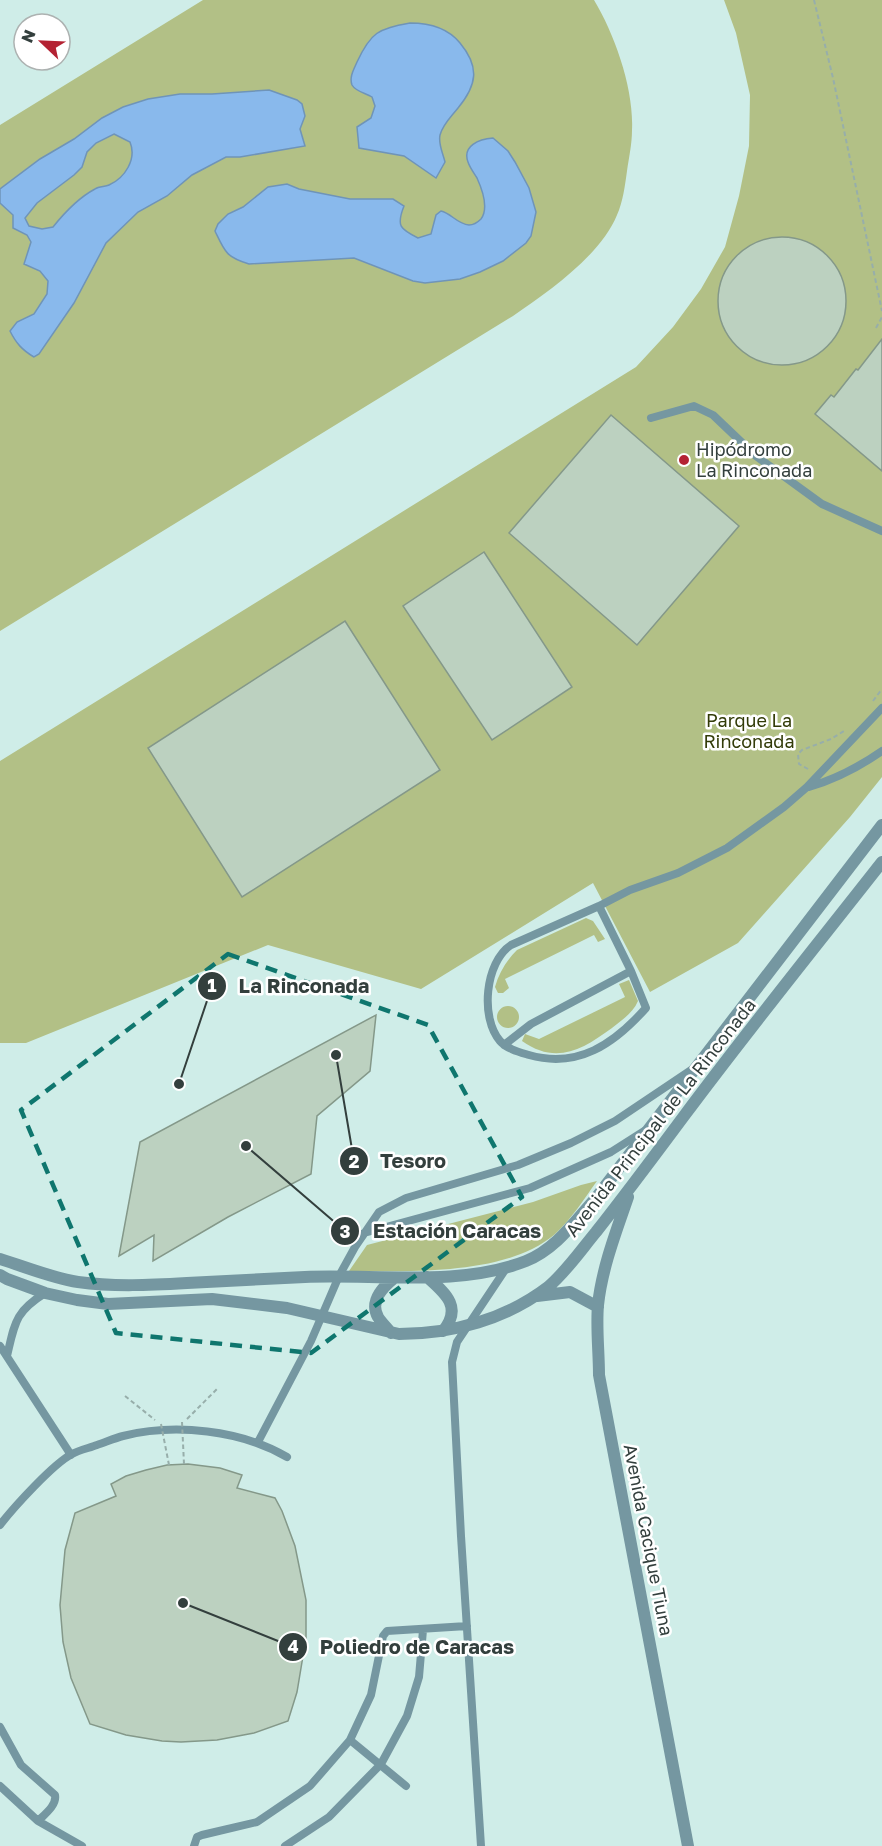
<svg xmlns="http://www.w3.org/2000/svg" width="882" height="1846" viewBox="0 0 882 1846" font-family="'Golos Text',sans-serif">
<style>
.green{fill:#b2c086}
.water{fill:#89b9ec;stroke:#6f94b8;stroke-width:1.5;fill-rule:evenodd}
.building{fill:#bcd1c0;stroke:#849889;stroke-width:1.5}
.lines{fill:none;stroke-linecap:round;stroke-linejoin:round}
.path{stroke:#97aeaa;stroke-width:2;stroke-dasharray:4.5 3;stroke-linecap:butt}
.lane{stroke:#7597a1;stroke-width:8}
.street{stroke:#7597a1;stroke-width:12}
.path-bridge{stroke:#97aeaa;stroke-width:2;stroke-dasharray:4.5 3;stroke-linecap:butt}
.marked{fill:none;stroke:#0f766e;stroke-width:4.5;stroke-dasharray:12 8;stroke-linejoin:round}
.poi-dot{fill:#b42233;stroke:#fff;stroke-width:2}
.labels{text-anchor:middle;stroke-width:5;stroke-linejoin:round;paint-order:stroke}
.poi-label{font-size:18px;fill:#333f3d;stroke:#fff;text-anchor:start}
.park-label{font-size:18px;fill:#323b08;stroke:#fff}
.street-label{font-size:18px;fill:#333f3d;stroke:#fff}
.leader{fill:none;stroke:#333f3d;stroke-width:2}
.callout-dot{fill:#333f3d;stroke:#fff;stroke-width:2}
.mark-label{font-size:18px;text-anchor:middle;font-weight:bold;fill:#fff}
.callout-label{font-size:20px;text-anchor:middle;font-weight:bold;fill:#333f3d;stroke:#fff;stroke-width:5;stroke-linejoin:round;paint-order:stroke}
</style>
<rect width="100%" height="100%" fill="#cfede8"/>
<path class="green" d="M203,0H594C615,35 634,89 632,130C632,144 629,157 627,171C625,185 623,202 617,215C600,256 549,291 513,316L0,631V125Z
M724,0H882V777L850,817L738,943L650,992L593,883L421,989L268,945L26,1043H0V761L636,367L673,327L701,289L725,247L739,196L749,146L750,95L736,33Z
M586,918L593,921L605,939L598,942L594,935L505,979L509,988L503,993H498L495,987C499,973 506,961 517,950Z
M629,980L638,1001C633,1013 622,1020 612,1028C582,1050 556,1065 522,1041L525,1034L539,1039L625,997L619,984Z
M497 1017a11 11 0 1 1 22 0a11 11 0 1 1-22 0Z
M597,1181C584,1199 571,1220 554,1235C504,1276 411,1271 349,1271L367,1245L533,1202L581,1185Z"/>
<path class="water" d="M410,23C429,23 447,27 460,43C480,67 477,85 458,108C451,117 443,124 440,135C438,144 443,153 445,162L436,178L404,156L359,148L357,127L371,118L375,106L372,97C366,93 356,92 352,85C349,77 354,69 357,62C371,32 378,29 410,23Z
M269,90L297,100L302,104L305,116L300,129L305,146L240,157H226L192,175L167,196L138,212L106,243L74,303L39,354L34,357C22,350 16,343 10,331L17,322L34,314L47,294L48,281L40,271L24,264L31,242L27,235L13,228V215L0,203V189L40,159L74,139L102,118L123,107L148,99L180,94H212ZM114,134L130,142C137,159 125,178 109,185C105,187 99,186 95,189C78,198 65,212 53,227L42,229L29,226L25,218L37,203L74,175L82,167L87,152L96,143Z
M493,138L508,151L515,162L529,188L536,212L531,236L526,243L503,261L480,272L460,279L425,283L413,281L354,258L249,264C226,257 225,252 215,231L218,224L228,214L243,207L268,187L287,184L299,189L350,199H393L404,206C396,226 400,229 418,238L431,234L436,215L441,211C451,213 457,224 469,225C474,225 478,222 481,219C489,208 482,189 477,178C474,173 470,168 468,162C462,146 479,139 493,138Z"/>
<path class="building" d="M718 301a64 64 0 1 1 128 0a64 64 0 1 1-128 0Z
M882,339V471L815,414L831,395L834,397L856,369L858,370Z
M611,415L739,526L637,645L509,533Z
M484,552L572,687L492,740L403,606Z
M345,621L440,770L242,897L148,748Z
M376,1015L370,1071L317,1116L311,1174L228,1217L153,1261L154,1235L119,1256L140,1142Z
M188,1464L220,1468L242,1475L237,1488L275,1498L282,1511L295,1546L306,1600V1638L297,1692L288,1721L254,1733L217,1740L181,1742L162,1741L126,1735L90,1724L71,1678L63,1642L60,1605L65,1550L75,1513L116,1496L111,1484L126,1476L146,1470L167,1465Z"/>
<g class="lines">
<path class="path" d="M814,0L833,78L882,311
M876,328L882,317
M873,701L882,689
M808,769L799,764L798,754L802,750L831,739L844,731
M125,1396L155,1420
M187,1419L217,1389"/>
<path class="lane" d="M651,418L694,406L713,415L756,456L822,504L882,531
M809,787C836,779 859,767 882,751
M599,906L631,971L646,1008C614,1044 578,1069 529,1055C519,1052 507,1049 500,1041C480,1018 485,962 511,945Z
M599,906L630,890L678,873L727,848L784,807L807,787L882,708
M504,1045L531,1024L631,971
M364,1233L530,1188L611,1152L644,1131
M0,1346L71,1455
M7,1356C15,1322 15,1312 45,1293
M258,1442L311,1341L339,1276L355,1247L379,1212L406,1198L518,1165L571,1143L615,1121L691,1070
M0,1525C14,1507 53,1464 72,1454C79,1450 89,1448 97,1445C106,1442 115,1438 123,1436C175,1423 241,1430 287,1457
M0,1727L21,1765L55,1795C57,1805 45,1814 38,1821
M350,1740L406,1786
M0,1786L38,1821L82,1846
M194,1846L197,1837L202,1835L257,1822L310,1786L350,1740L371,1695L383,1636L387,1631L467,1626
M285,1846L329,1817L381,1764L407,1716L419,1677L423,1630
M481,1846L461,1536L452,1362L457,1342L507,1267"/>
<path class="street" d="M628,1197C616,1232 602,1268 598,1305C596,1327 599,1352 599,1375L688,1846
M0,1259C26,1267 52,1278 78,1282C114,1287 151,1285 187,1283C227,1281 266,1279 305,1277C375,1274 460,1287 526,1261C556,1249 575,1221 596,1198L882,825
M0,1275L7,1279L45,1293L77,1300L108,1304L212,1299L287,1308L399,1334C453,1334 506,1319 548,1287C566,1272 581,1250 596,1232C626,1194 655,1155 684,1116C748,1030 816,946 882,862
M427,1277C445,1293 463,1307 443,1331
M537,1296L570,1292L598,1307
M391,1333C387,1328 381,1322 378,1317C369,1301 383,1287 394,1278"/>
<path class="path-bridge" d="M182,1422L184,1464
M161,1424L169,1465"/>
</g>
<path class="marked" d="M228,954L428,1025L522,1197L311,1353L116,1333L21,1110Z"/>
<circle class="poi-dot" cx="684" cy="460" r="6"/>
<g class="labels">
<g class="poi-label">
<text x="696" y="456">Hipódromo<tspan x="696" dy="21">La Rinconada</tspan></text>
</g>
<g class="park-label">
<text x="749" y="727">Parque La<tspan x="749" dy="21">Rinconada</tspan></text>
</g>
<g class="street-label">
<text transform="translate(661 1118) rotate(-52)" y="6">Avenida Principal de La Rinconada</text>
<text transform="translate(648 1540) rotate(79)" y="6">Avenida Cacique Tiuna</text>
</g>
</g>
<path class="leader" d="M179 1084L212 986M336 1055L354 1161M246 1146L345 1231M183 1603L293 1647"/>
<g class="callout-dot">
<circle cx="179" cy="1084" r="6"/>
<circle cx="336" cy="1055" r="6"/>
<circle cx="246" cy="1146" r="6"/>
<circle cx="183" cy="1603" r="6"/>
<circle cx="212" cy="986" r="15"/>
<circle cx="354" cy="1161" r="15"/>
<circle cx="345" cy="1231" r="15"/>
<circle cx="293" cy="1647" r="15"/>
</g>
<g class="mark-label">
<text x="212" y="992">1</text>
<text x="354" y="1168">2</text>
<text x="345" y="1238">3</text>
<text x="293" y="1653">4</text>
</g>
<g class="callout-label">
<text x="304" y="993">La Rinconada</text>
<text x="413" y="1168">Tesoro</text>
<text x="457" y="1238">Estación Caracas</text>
<text x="417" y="1654">Poliedro de Caracas</text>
</g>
<g transform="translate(42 42) rotate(293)"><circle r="28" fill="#ffffff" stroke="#adb2b1" stroke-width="1.5"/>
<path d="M0-4.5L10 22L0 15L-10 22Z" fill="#b42233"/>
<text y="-9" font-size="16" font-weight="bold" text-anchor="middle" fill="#333f3d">N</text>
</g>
</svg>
